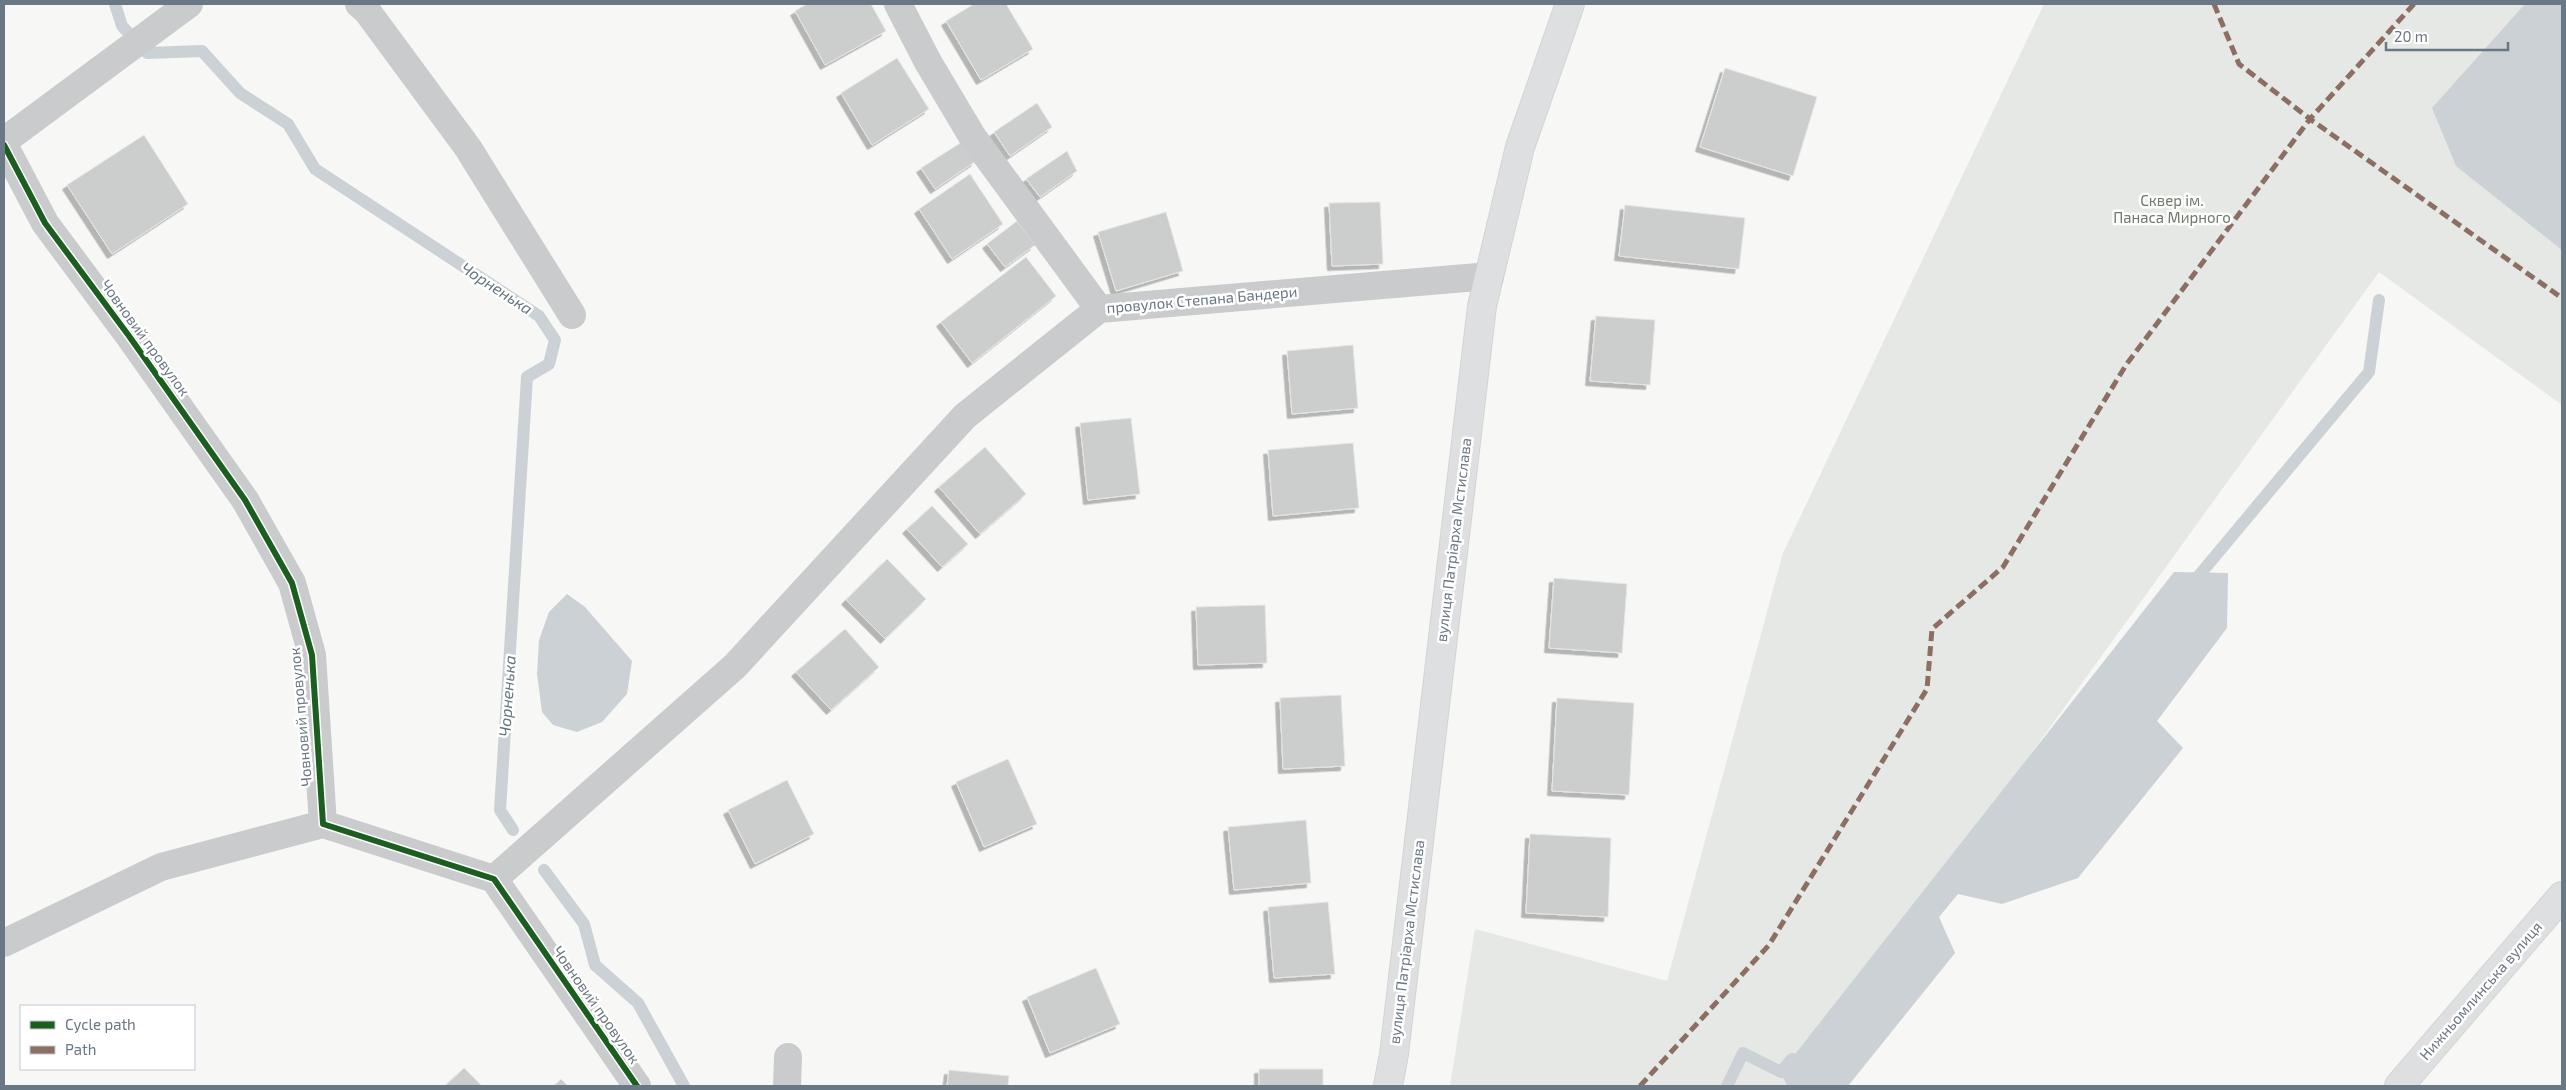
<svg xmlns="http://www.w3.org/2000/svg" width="2566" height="1090" viewBox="0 0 2566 1090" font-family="'Exo 2',sans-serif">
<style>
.green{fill:#e5e8e4}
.water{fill:#cbd1d4}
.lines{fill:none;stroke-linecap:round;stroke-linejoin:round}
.stream{stroke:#cbd1d4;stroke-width:12}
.building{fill:#cccece;stroke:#e6e6e6;filter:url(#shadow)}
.major-casing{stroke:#d3d4d4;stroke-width:30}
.minor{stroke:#cacbcc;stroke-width:28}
.major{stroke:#dedfe0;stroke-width:28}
.quiet{stroke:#8d6e63;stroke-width:5;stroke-dasharray:10 5;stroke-linecap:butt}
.cycleway-casing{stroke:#fff;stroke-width:9}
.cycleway{stroke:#1b5e20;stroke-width:6}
.labels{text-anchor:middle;stroke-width:5;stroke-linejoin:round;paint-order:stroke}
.park-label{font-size:15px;fill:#6b7b68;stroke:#fff}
.street-label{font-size:15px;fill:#6a7784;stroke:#fff}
.water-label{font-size:16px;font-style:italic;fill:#66777f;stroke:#fff}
</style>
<defs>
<filter id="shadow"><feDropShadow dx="-4.5" dy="4.5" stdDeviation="0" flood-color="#0004"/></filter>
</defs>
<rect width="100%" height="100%" fill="#f7f7f6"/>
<path class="green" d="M2044,4H2562V405L2379,272L1791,1086H1450L1475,929L1667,981L1783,553Z"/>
<path class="water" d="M2525,4H2562V250L2456,166L2432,108Z
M2174,572L2228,573L2227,628L2157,721L2183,748L2078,878L2002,904L1958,894L1939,917L1955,953L1848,1086H1787L1781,1072Z
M567,594L585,607L632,661L627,694L602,722L577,732L553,725L542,712L537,674L539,640L549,612Z"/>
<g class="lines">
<path class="stream" d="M115,4L122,26L147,53L202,51L240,93L288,124L315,169L539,316L555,340L549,364L527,377L500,810L513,830
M2191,585L2369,372L2379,300
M544,870L584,924L595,965L638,1003L684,1086
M1727,1086L1743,1053L1781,1072L1792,1059"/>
</g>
<path class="building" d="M807,4H871L886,31L825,65L795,11Z
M974,4H1006L1033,49L981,80L946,21Z
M897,58L929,109L872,145L841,93Z
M1725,68L1817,97L1793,176L1700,147Z
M1037,103L1052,127L1010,156L994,132Z
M144,135L188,204L112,254L67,185Z
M962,142L976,161L935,189L921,168Z
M1067,151L1077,171L1040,197L1026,179Z
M970,174L1003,224L952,259L919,209Z
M1380,202L1383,264L1332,266L1329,203Z
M1625,205L1745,218L1739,269L1619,256Z
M1166,212L1183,271L1116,291L1098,232Z
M1017,221L1035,245L1005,267L987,244Z
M1026,257L1056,296L972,363L941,322Z
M1596,316L1655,320L1650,385L1590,381Z
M1353,345L1358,408L1292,414L1287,351Z
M1131,418L1140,494L1088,500L1080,423Z
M1353,443L1359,508L1273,516L1268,450Z
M985,447L1026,494L980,534L939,487Z
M932,506L968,544L942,567L907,529Z
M887,559L926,599L885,639L846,600Z
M1554,578L1627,584L1622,653L1549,648Z
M1265,605L1267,663L1198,665L1196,607Z
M845,629L879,667L831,710L796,672Z
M1341,695L1345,766L1283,769L1280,698Z
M1557,698L1634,703L1629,795L1552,791Z
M1008,759L1037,824L984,847L956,782Z
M787,780L814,834L755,864L728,810Z
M1306,820L1311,883L1234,890L1228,827Z
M1530,834L1611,838L1608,917L1526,913Z
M1328,902L1335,974L1274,978L1268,907Z
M1096,968L1120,1024L1050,1053L1027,997Z
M464,1068L482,1086H445Z
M1259,1069H1323V1086H1259Z
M949,1070L1009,1076L1008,1086H947Z
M561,1079L568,1086H554Z"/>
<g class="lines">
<g class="major-casing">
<path id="major" d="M1388,1086L1394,1054L1482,306L1520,147L1570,4
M2399,1086L2562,896"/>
</g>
<path class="minor" d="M359,4L367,11L468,148L572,315
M898,4L928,62L972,136L1099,309L1490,276
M4,141L189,4
M4,145L45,223L129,336L245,500L292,583L312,655L323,824L494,879L637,1086
M494,879L735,666L965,416L1099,309
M4,943L161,867L323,824
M787,1086L788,1057"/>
<use href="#major" class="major"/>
<path class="quiet" d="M2414,4L2310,119L2562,298
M1640,1086L1769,945L1927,689L1932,629L2003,567L2126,365L2310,119L2239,64L2214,4"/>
<g class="cycleway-casing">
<path id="cycleway" d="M4,145L45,223L129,336L245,500L292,583L312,655L323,824L494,879L637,1086"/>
</g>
<use href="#cycleway" class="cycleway"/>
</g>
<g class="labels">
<g class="park-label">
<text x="2172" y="206">Сквер ім.<tspan x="2172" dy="17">Панаса Мирного</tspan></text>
</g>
<g class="street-label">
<text transform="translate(1202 300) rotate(-5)" y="5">провулок Степана Бандери</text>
<text transform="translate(145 338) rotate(54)" y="5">Човновий провулок</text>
<text transform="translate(1454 540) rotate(-83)" y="5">вулиця Патріарха Мстислава</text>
<text transform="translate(301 717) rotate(-95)" y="5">Човновий провулок</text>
<text transform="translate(1407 942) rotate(-83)" y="5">вулиця Патріарха Мстислава</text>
<text transform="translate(2481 991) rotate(-49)" y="5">Нижньомлинська вулиця</text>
<text transform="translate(596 1005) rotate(55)" y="5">Човновий провулок</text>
</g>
<g class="water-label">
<text transform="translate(497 288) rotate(33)" y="6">Чорненька</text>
<text transform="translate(507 696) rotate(-86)" y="6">Чорненька</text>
</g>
</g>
<rect width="2566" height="1090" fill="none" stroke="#6a7784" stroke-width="10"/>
<rect x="20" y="1005" width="175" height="65" fill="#ffffff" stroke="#c3c9ce"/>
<rect x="30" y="1021" width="25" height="8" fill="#1b5e20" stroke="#c3c9ce"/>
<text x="65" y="1030" font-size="15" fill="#6a7784">Cycle path</text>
<rect x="30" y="1046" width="25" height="8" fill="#8d6e63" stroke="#c3c9ce"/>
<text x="65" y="1055" font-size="15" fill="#6a7784">Path</text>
<path d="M2386 42v8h122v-8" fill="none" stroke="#6a7784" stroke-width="2.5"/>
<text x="2394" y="42" font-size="15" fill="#6a7784" stroke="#ffffff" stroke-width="4" paint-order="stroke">20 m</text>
</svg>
